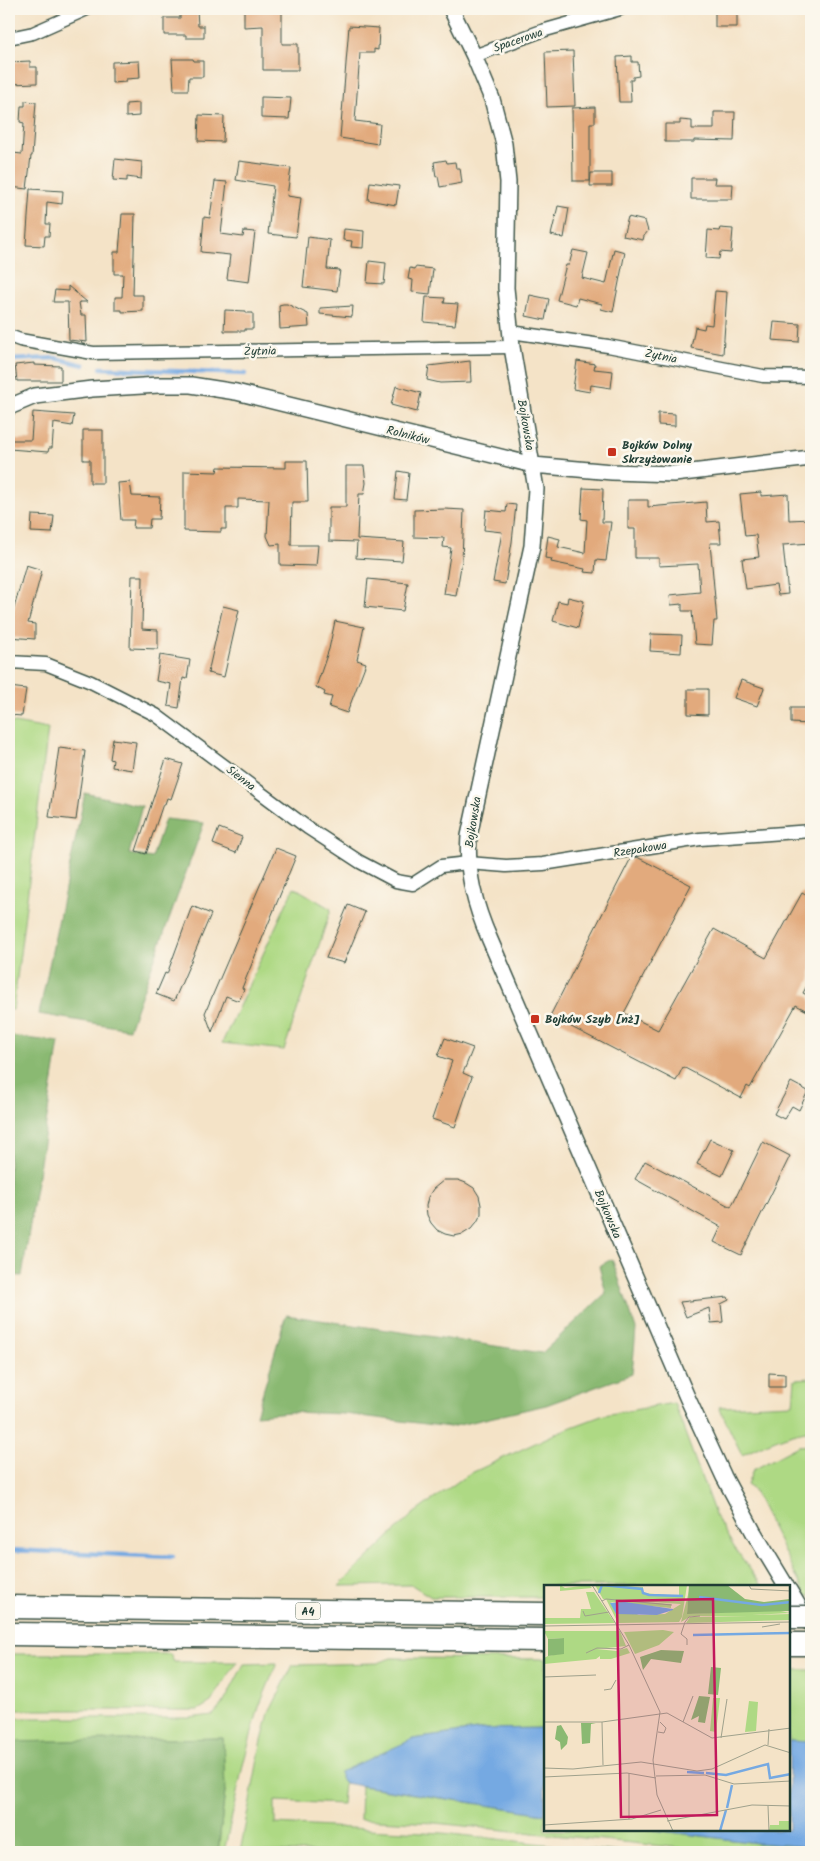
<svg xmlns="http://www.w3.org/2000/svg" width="820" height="1861" viewBox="0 0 820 1861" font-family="Kalam,sans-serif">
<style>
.green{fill:#aed984;stroke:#668b5c}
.forest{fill:#8ab972;stroke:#547b53}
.water{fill:#75a9e2;stroke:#4a738b}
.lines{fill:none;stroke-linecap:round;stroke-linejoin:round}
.stream{stroke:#75a9e2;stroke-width:4.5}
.building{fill:#e2aa7d}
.minor-casing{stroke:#3f564a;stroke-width:15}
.tertiary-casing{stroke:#3f564a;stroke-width:18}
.motorway-casing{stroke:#3f564a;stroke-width:25}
.minor{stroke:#fff;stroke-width:12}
.tertiary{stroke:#fff;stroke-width:15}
.motorway{stroke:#fff;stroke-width:22}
.motorway-bridge-casing{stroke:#3f564a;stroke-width:25;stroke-linecap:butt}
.motorway-bridge{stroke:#fff;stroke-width:22}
.poi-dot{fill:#c8321e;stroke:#fbf7ec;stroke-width:2}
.labels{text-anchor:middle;stroke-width:5;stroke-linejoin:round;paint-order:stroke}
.shield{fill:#fbf7ec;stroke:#61756b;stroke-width:1}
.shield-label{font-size:11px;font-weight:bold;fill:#1f3d34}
.street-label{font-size:12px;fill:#1f3d34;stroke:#fbf7ec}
.poi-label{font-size:12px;font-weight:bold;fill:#1f3d34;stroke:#fbf7ec;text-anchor:start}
.inset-river{fill:none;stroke:#75a9e2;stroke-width:2.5}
.inset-road{fill:none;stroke:#9fa18c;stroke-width:1}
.view{fill:#c2185b;fill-opacity:0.15;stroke:#c2185b;stroke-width:2.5}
.inset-edge{fill:none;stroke:#1f3d34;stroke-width:2.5}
</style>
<rect width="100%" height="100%" fill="#fbf7ec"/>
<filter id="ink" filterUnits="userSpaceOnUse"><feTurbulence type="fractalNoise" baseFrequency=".02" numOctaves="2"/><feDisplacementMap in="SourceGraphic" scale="10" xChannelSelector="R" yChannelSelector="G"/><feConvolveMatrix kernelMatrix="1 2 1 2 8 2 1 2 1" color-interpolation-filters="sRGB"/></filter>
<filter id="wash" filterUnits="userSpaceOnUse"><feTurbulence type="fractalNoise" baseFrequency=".0096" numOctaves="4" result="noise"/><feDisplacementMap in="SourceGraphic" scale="20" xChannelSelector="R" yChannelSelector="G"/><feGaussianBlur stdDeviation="1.12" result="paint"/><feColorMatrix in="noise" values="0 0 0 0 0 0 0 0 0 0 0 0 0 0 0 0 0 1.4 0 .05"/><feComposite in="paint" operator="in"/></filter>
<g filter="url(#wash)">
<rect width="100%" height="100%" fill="#f4e3c7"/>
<path class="green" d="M9,722L48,729L13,1010H9Z
M294,887L331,909L284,1050L222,1043Z
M811,1378V1430C786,1434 765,1444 742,1455L719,1407L793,1404L795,1379Z
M674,1403L716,1517L734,1547L762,1586H545V1597H431L412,1585L339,1586L413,1514L467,1475L561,1431L604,1415Z
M811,1445V1596H806L753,1489L747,1485L753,1470L798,1446Z
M9,1654H170L174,1662H237L211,1702L198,1710H9Z
M391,1658L545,1659V1728L484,1729L413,1739L340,1778L344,1783L342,1804L275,1801V1824L442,1833L618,1852H240L260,1749L269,1713L293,1665L378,1663Z
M277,1663L259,1707L244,1761L224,1852H218L225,1791L223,1738L9,1742V1718H189L213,1715L223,1704L244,1664Z
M789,1670H811V1742L789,1741Z
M361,1786L545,1814V1830H654L757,1843L811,1847V1852H721L435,1823L360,1819Z"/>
<path class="forest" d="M85,793L142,806L129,854L152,858L165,819L204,823L129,1029L39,1014Z
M9,1036L59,1042L22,1276L9,1275Z
M612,1259L636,1329L632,1374L546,1405L450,1427L345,1414L290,1412L256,1415L286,1315L542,1353L606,1293L599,1266Z
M223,1738L225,1791L218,1852H9V1742Z"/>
<path class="water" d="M545,1728V1814L344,1783L340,1778V1772L413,1739L484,1729Z
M789,1741L811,1742V1847L757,1843L654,1830H789Z"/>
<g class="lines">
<path class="stream" d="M9,360L55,358L84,365
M101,368L245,374
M9,1550L173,1557"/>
</g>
<g id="blocks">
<path class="building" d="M180,9H197L198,26H204V38H186V35H164V18H180Z
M244,9H282V44H298V70H263V26L244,27Z
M715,9H737V27H715Z
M349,26L379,28L378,50L374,49V53H360L355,121L380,124L378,144L340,138Z
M573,51L575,106L547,107L545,52Z
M632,56V62H638L639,76L633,77V80H630L631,102H619L617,57Z
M172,59H193L194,61H203V77H189L188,90H174Z
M30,61V67H37V83L10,84V62Z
M139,61L140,78L126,79V82L112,83V62Z
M261,97L291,98L289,119L261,118Z
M25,101L36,102L32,156H31L27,189L10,187L13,153L22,154L24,123L20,122L21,106H25Z
M139,103V116L126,117V104Z
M595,107V123H590V181H573L572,108Z
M714,112H735L734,141L694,140V142H665V124H680V120L692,121V129H714Z
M199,115L224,116L223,142L198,141Z
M115,159L142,162L141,179L127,177V181L113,180Z
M446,160L447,163L455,162L456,168H460L462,183L440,187L438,176L436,177L434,162Z
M239,161L291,168L287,196L301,198L296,237L268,234L273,186L236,180Z
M591,173H612V186H590Z
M691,178H715L714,184H733L732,199H691Z
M215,181L227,182L221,234L243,237L244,231L255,232L249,282L227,279L230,255L201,252L204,217L210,218Z
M370,182L399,186L396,205L368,200Z
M30,189L63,191L62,204L47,202L46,224H50L49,236H45L44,246L26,245Z
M558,206L569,208L564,238L551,235Z
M122,214H135L133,295H143V311L122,312V310H115V297H122L123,274H114V252H119Z
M628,217L645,221L648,231L644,236L643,240L623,236Z
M720,228L733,229L731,253L720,252L719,259L706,258L708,230L719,231Z
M344,229L364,231L363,248L351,247L352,241L343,240Z
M308,237L330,240L327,269L340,270L337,291L303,287Z
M614,249L625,252L613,312L601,309L602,304L578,298L576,305L557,300L566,265H569L573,250L588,253L582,278L606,284Z
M369,261L386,263L384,284L367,283Z
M415,267L433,269L430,294L412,292L413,280L408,279L410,268L415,269Z
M68,286L87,302H79L81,315H86L87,342L69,340L68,302H53L55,290L68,291Z
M715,291L727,292L723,354L691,348L695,327L704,329L705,324L712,325Z
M530,295L549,299L545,320L526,316Z
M426,297L445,298L444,303L458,304L455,325L424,322Z
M283,304H287L308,314L309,327L280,329L279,305Z
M353,306L352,317L320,314V308Z
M225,310L246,311V313H253V329H245V331H224Z
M774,322L800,324L799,342L772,340Z
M470,361L471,382L440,383L427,380L429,366Z
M577,361L595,364L594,369L613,371L611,388L591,385L590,392L573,389Z
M34,363V365L61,366V381H17L15,365Z
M396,386L421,393L417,412L391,405Z
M33,412L74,415L72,426L54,423L52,448H49L48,452L9,449V440H31Z
M658,413L675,414V426L658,425Z
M83,430H103V483H90V460H83Z
M286,461H307L308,502H292L291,545H318L316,566L280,565V544L271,545L267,536L269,500L238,499V508H226V529H221V532L184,531V471L217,472L218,467L286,468Z
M346,466H364L366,483L364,494H359L357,539L404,542L402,561L356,558L357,542L329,541V507H346Z
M398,471L409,473L406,500L395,499Z
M130,482L132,496L160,497L159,519H150L149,528H133L134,520H121L118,483Z
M583,488L603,489L602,522H611L606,561L596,560L595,573L584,572L585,569L551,562L552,559L545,558L548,536L560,539L558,547L585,553L587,520L581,519Z
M761,492V496L788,494L789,520L811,519V543L783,545L788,594L778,595L776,585L746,589L742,559L759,557L756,535L745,536L740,494Z
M628,500H648V507L706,502L707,522L719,521L721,543H710L717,621H714L712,645L695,644L692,611H682V604L671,605L670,595L700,592L698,564L659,566V558H635V529H628Z
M507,504L516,505L512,542L505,584L493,582L502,532L484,530L486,510L506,512Z
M445,509L464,510L462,560L456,596L444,594L451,548L443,547L444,538L414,537V510Z
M32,515L54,516L52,533L31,532Z
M26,565L42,570L28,623L35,624V639L9,637V626Z
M132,576H143L142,629L158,630V649L130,648Z
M368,579L408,583L403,611L365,607Z
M568,597L584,601L578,628L553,621L558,601L567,603Z
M223,606L239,610L224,677L208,673Z
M335,621L364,627L357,660L366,663L347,713L329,707L332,697L324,695L325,692L316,687L329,649Z
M651,634L682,635L681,653L650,651Z
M160,655L190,660L187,679L183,678L179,708L168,706L171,684L156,681Z
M741,680L764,688L757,706L734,698Z
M9,687L26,689L22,716L9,715Z
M688,689H708V715L688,714Z
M791,708H811V724L791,723Z
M113,739L136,742L132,770L112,767L113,760L110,759Z
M59,748L85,751L76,820L49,817Z
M166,759L183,764L171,799L167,798L165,804H163L146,854L136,851Z
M219,828L242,837L236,853L213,844Z
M276,848L296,856L242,988L244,989L239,1001L226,996L212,1032L205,1013Z
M637,857L691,885L624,1013L658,1030L714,929L766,958L802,893L811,898V978L803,993L811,997V1013L796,1005L750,1088L747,1086L741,1098L683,1067L676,1081L550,1016L631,858Z
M348,905L365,912L344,963L326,958Z
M192,906L211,914L174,1001L156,994L165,973L167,974Z
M445,1038L473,1048L463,1073L472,1077L455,1127L432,1119L452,1061L438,1056Z
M791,1082L808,1091L799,1110L792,1106L784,1119L774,1114Z
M710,1139L734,1150L722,1176L697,1164Z
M763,1142L790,1156L741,1255L714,1242L721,1227L635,1179L645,1161L731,1207Z
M444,1180H458L466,1183L474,1188L479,1196L481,1205V1214L477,1222L471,1229L463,1234L454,1236L445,1234L437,1230L431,1223L427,1215L426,1206L428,1197L433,1189Z
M728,1297L729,1300L721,1304L723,1322L711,1323L709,1308L686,1317L680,1302Z
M769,1373L785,1374V1387H769Z"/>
</g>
</g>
<g filter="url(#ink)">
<use href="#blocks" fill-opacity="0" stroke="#3f564a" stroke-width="1"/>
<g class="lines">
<g class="minor-casing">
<path id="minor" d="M9,38L33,33L87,9
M474,56L542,31L620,9
M511,332L608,346L763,376L811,377
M9,336L20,340L93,353L512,347
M9,662L46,664L91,682L156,715L308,828L360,862L396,881L413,884L441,866L468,863L506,866L543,864L700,839L811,831"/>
</g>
<g class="tertiary-casing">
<path id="tertiary" d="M451,9L474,56L492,99L504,144L508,182L506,288L512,347L536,489L532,546L469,836C466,873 475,906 490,940L687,1397L724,1477L754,1533L786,1586
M9,407L35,396L92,389L159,385H191L236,392L533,465L612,472L674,474L811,458
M789,1590L808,1622"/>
</g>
<g class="motorway-casing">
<path id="motorway" d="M9,1607L545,1614
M9,1634L545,1640
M789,1644H811"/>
</g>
<use href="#minor" class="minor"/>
<use href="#tertiary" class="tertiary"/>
<use href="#motorway" class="motorway"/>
<g class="motorway-bridge-casing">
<path id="motorway-bridge" d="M789,1617H811"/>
</g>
<use href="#motorway-bridge" class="motorway-bridge"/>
</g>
</g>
<g class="poi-dot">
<rect x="607" y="447" width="10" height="10" rx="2.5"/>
<rect x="530" y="1014" width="10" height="10" rx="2.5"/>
</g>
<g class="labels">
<rect class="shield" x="295.5" y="1602.5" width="25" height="17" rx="4"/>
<g class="shield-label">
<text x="308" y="1615">A4</text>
</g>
<g class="street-label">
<text transform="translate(518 40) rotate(-19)" y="4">Spacerowa</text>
<text transform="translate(260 351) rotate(-1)" y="4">Żytnia</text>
<text transform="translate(661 356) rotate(11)" y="4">Żytnia</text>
<text transform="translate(526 425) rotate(80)" y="4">Bojkowska</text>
<text transform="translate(408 435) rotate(14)" y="4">Rolników</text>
<text transform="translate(241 778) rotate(37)" y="4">Sienna</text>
<text transform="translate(473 822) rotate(-81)" y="4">Bojkowska</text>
<text transform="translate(640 849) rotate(-9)" y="4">Rzepakowa</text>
<text transform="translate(608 1214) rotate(67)" y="4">Bojkowska</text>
</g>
<g class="poi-label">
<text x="622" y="449">Bojków Dolny<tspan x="622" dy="14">Skrzyżowanie</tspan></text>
<text x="545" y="1023">Bojków Szyb [nż]</text>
</g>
</g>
<g transform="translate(544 1585)">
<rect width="246" height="246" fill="#f4e3c7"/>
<path d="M16,0L21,3L45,0L48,3L16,6ZM51,0L99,2V8L135,11V1L143,0L138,32L135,37L74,38L62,14L127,19V23L66,17L95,30L121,29L137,19L59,14ZM145,6L143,29L232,25L246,28L208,30L246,29V35L142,38L146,32L204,31H147L137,37ZM42,7H50L71,38L0,39V33H36L37,24H47ZM0,46H76L82,61L53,64L72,66L83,63L86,68L67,74H56V71L52,74L0,79V73L4,71L20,68V53L4,54ZM80,47L119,45L130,47L115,60L91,69ZM169,113H176L172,147L166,146ZM205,116L214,117L212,146L201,147ZM235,236H245L246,246H225L226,240H235Z" fill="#aed984"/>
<path d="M145,0H183L201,14L220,17L246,14V26L143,29ZM20,53V69L4,71V54ZM117,65L140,66L137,78L107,74L99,85L96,72ZM167,82L177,83L174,110L164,109ZM155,111L166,112L161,138L154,137L155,131L147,135ZM37,138H52L47,139L46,158L38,159ZM17,140L24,152L23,159L17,165L16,157L11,154L13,141Z" fill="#8ab972"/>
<path d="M81,17L129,24V25L113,30L72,29L66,18Z" fill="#75a9e2"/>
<path class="inset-river" d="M55,8L58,0L98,4L99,8L105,10L139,11M155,12L218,20L247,17M149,50L247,48M143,187L160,188M162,188L182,190L224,179L226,193L247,189M183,223L188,200M176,246L182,225"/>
<path class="inset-road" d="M48,0L85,60L116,127L109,175L113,210L129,246M205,0L207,4L247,6M58,16L62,14L128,20M39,26L41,31L65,27M0,41L247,37M218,42L236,39M143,60V54L137,49L141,37L145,32L156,31M42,68L53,63L77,64L85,60M0,92L52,90M60,105L67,104L72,95M0,137H58L123,128L168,153L247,143M58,137L59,180M139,137L149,111M114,147L120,148L122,143L116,137M177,153L183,114M224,160L225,144M0,183L29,184L97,177L153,186L168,184L221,160L247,168M112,191L161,190L190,199L247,196M0,192L83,188L112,193M224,221L225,246M85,234V188M123,236L208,220L247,221M0,240L88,234L117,225"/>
<path class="view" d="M169,14L173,230L77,232L73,16Z"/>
<rect width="246" height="246" class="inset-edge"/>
</g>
<rect width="820" height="1861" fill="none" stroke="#fbf7ec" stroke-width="30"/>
</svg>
